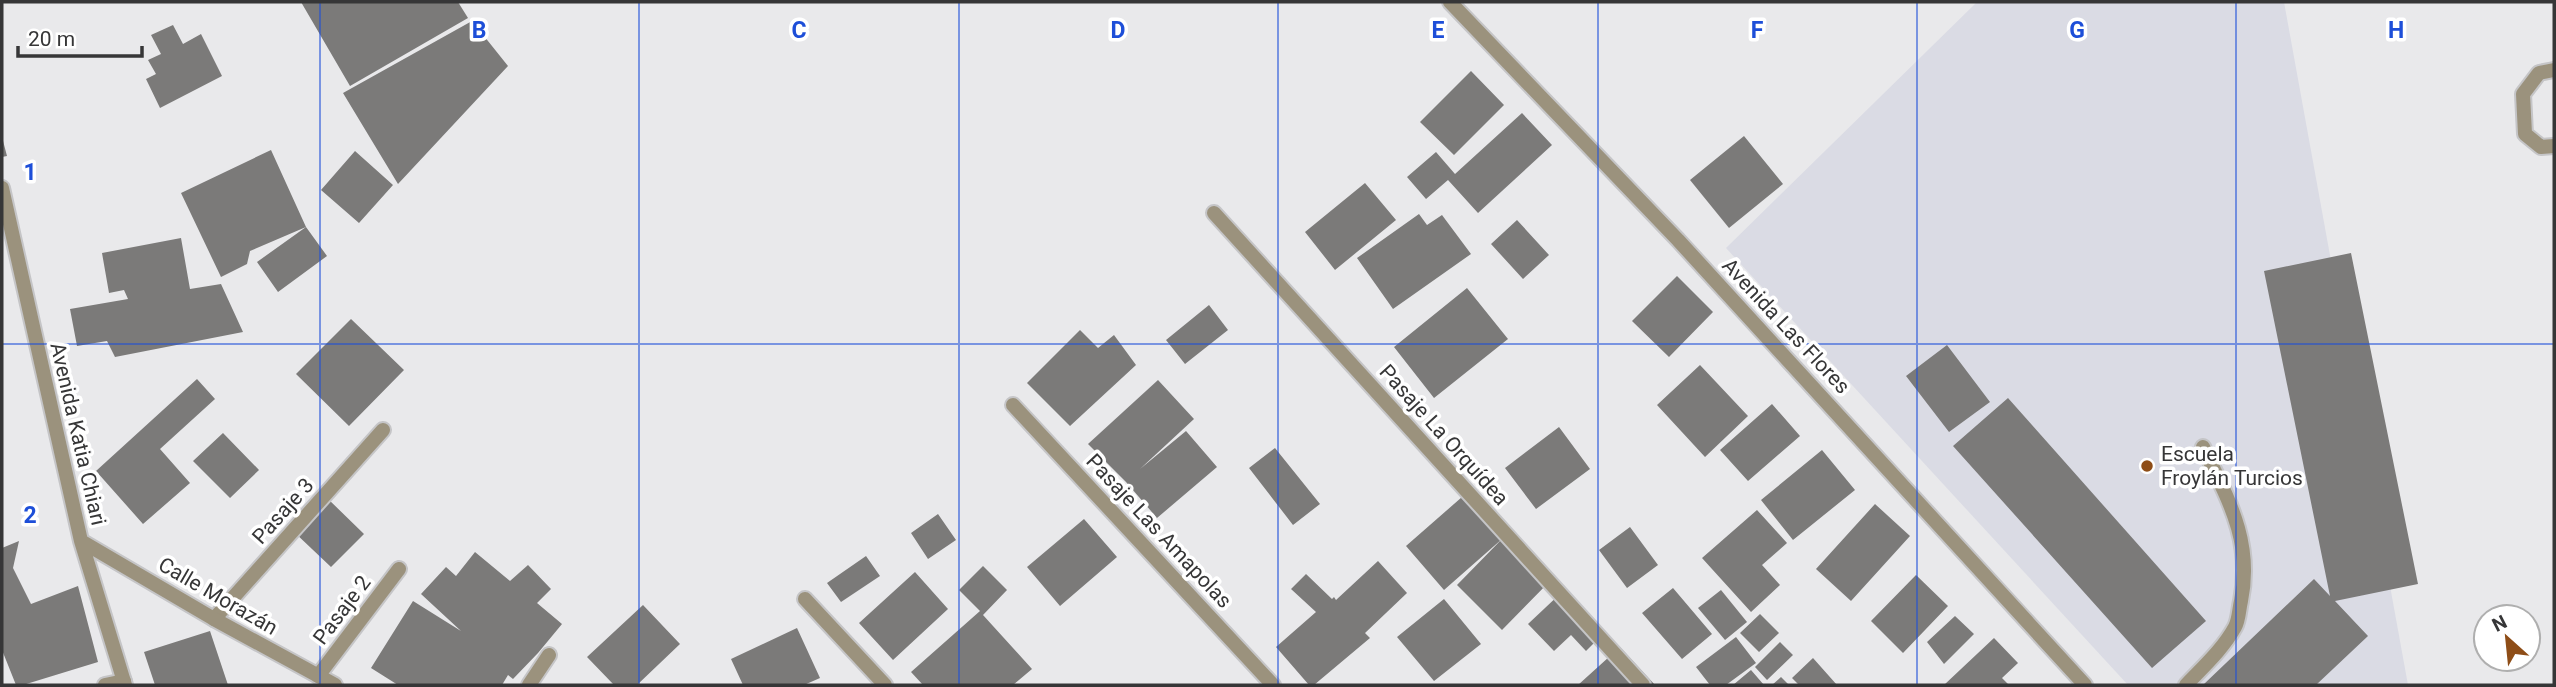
<svg xmlns="http://www.w3.org/2000/svg" width="2556" height="687" viewBox="0 0 2556 687" font-family="Roboto,sans-serif">
<style>
.built{fill:#dadbe4}
.building{fill:#7b7a79}
.lines{fill:none;stroke-linecap:round;stroke-linejoin:round}
.service-casing{stroke:#c5c5c7;stroke-width:18}
.minor-casing{stroke:#c5c5c7;stroke-width:18}
.service{stroke:#9b927d;stroke-width:14}
.minor{stroke:#9b927d;stroke-width:14}
.grid{fill:none;stroke:#1d4ed8;stroke-width:2;stroke-opacity:0.55}
.poi-dot{fill:#8e4d17;stroke:#fff;stroke-width:2.5}
.labels{text-anchor:middle;stroke-width:7;stroke-linejoin:round;paint-order:stroke}
.street-label{font-size:21px;fill:#363637;stroke:#fff}
.poi-label{font-size:21px;fill:#363637;stroke:#fff;text-anchor:start}
.grid-label{font-size:23px;text-anchor:middle;font-weight:bold;fill:#1d4ed8;stroke:#fff;stroke-width:7;stroke-linejoin:round;paint-order:stroke}
</style>
<rect width="100%" height="100%" fill="#e9e9eb"/>
<path class="built" d="M1977,2H2284L2408,685H2128L1726,248Z"/>
<path class="building" d="M301,2H458L468,18L350,86Z
M472,21L508,66L398,184L343,93Z
M173,25L183,44L201,34L222,76L160,108L146,79L156,74L148,60L161,54L151,35Z
M1471,71L1504,105L1454,155L1420,122Z
M1522,113L1552,145L1478,213L1448,180L1426,199L1407,177L1436,152L1455,174Z
M1744,136L1783,184L1729,228L1690,180Z
M2,137L7,156L2,157Z
M271,150L306,227L250,251L247,264L221,277L181,193Z
M355,151L393,185L359,223L321,190Z
M1365,183L1396,220L1335,270L1305,232Z
M1419,214L1427,225L1442,215L1471,254L1393,309L1357,258Z
M1517,220L1549,255L1523,279L1491,244Z
M306,227L327,256L278,292L257,262Z
M181,238L190,289L221,284L243,332L115,357L107,341L77,346L70,309L128,299L124,290L109,293L102,253Z
M2351,253L2418,584L2335,601L2368,636L2316,685H2203L2314,579L2330,596L2264,271Z
M1677,276L1713,312L1669,357L1632,321Z
M1467,288L1508,339L1434,398L1394,347Z
M1209,305L1228,330L1185,364L1166,340Z
M351,319L404,370L349,426L296,374Z
M1080,330L1098,348L1114,335L1136,365L1070,426L1027,383Z
M1947,345L1990,402L1949,432L1906,376Z
M1700,365L1748,416L1705,457L1657,405Z
M197,379L215,399L160,449L190,483L143,524L96,471Z
M1158,380L1194,419L1140,469L1186,431L1217,467L1157,518L1126,482L1088,444Z
M2008,398L2206,621L2152,668L1953,446Z
M1772,404L1800,436L1748,481L1720,450Z
M1559,427L1590,469L1536,509L1505,468Z
M223,433L259,470L230,498L193,461Z
M1275,448L1320,504L1293,525L1249,468Z
M1822,450L1855,490L1793,540L1761,500Z
M1470,490L1553,578L1502,630L1457,585L1502,539L1444,590L1406,546Z
M325,496L364,534L331,567L293,531Z
M1875,504L1910,536L1851,601L1816,569Z
M1757,510L1787,543L1762,565L1780,585L1751,612L1702,558Z
M938,514L956,540L928,559L911,533Z
M1084,519L1117,557L1060,606L1027,567Z
M1630,527L1658,565L1627,588L1599,550Z
M19,541L13,568L31,604L78,586L98,662L23,685H16L2,650V548Z
M475,552L510,581L528,565L551,589L537,603L562,624L538,653L513,679L508,675L502,685H398L371,668L413,601L461,631L421,594L446,567L456,576Z
M866,556L880,576L841,602L827,583Z
M1378,561L1407,593L1365,633L1370,638L1314,685H1309L1276,647L1316,612L1291,589L1306,574L1332,599L1334,597L1336,600Z
M983,566L1007,590L983,615L1032,669L1013,685H923L911,672L980,611L959,590Z
M915,572L948,609L893,660L859,623Z
M1916,575L1948,606L1903,653L1871,621Z
M1673,588L1712,634L1682,659L1642,613Z
M1721,590L1747,622L1725,640L1698,608Z
M1562,592L1602,635L1586,651L1571,635L1554,651L1528,624Z
M1444,599L1481,644L1434,681L1397,637Z
M643,605L680,644L637,685H614L587,657Z
M1760,614L1779,633L1759,652L1740,633Z
M1955,616L1974,634L1944,664L1927,642Z
M797,628L820,678L804,685H743L731,659Z
M210,631L228,685H155L144,652Z
M1736,637L1756,663L1726,685H1710L1696,667Z
M1994,638L2018,663L2002,678L2009,685H1944Z
M1780,642L1793,655L1767,680L1755,667Z
M1620,647L1655,685H1578Z
M1813,658L1837,685H1799L1792,678Z
M1751,670L1764,685H1733Z
M1781,677L1789,685H1772Z"/>
<g class="lines">
<g class="service-casing">
<path id="service" d="M2554,70L2539,73L2523,94L2525,134L2541,147L2554,146
M1214,213L1643,685
M1013,405L1273,685
M805,599L885,685
M214,619L383,430
M318,676L399,569
M105,685L124,681
M529,685L549,655
M2186,685C2203,667 2223,649 2235,627C2239,620 2239,609 2241,601C2253,541 2228,499 2203,447"/>
</g>
<g class="minor-casing">
<path id="minor" d="M1450,2L1678,240L2085,685
M2,188L81,541L125,685
M81,541L214,619L335,685"/>
</g>
<use href="#service" class="service"/>
<use href="#minor" class="minor"/>
</g>
<path class="grid" d="M320,2V685M639,2V685M959,2V685M1278,2V685M1598,2V685M1917,2V685M2236,2V685M2,344H2554"/>
<circle class="poi-dot" cx="2147" cy="466" r="7"/>
<g class="labels">
<g class="street-label">
<text transform="translate(1786 326) rotate(47)" y="7">Avenida Las Flores</text>
<text transform="translate(78 434) rotate(77)" y="7">Avenida Katia Chiari</text>
<text transform="translate(1444 435) rotate(48)" y="7">Pasaje La Orquídea</text>
<text transform="translate(283 511) rotate(-48)" y="7">Pasaje 3</text>
<text transform="translate(1159 531) rotate(47)" y="7">Pasaje Las Amapolas</text>
<text transform="translate(218 596) rotate(30)" y="7">Calle Morazán</text>
<text transform="translate(342 610) rotate(-53)" y="7">Pasaje 2</text>
</g>
<g class="poi-label">
<text x="2161" y="461">Escuela<tspan x="2161" dy="24">Froylán Turcios</tspan></text>
</g>
</g>
<g class="grid-label">
<text x="479" y="38">B</text>
<text x="799" y="38">C</text>
<text x="1118" y="38">D</text>
<text x="1438" y="38">E</text>
<text x="1757" y="38">F</text>
<text x="2077" y="38">G</text>
<text x="2396" y="38">H</text>
<text x="30" y="180">1</text>
<text x="30" y="523">2</text>
</g>
<rect width="2556" height="687" fill="none" stroke="#363637" stroke-width="7"/>
<g transform="translate(2507 638) rotate(333)"><circle r="33" fill="#ffffff" stroke="#afafaf" stroke-width="2"/>
<path d="M0-5L12 26L0 18L-12 26Z" fill="#8e4d17"/>
<text y="-10" font-size="19" font-weight="bold" text-anchor="middle" fill="#363637">N</text>
</g>
<path d="M18 46v10h124v-10" fill="none" stroke="#363637" stroke-width="3.5"/>
<text x="28" y="46" font-size="21" fill="#363637" stroke="#ffffff" stroke-width="5" paint-order="stroke">20 m</text>
</svg>
